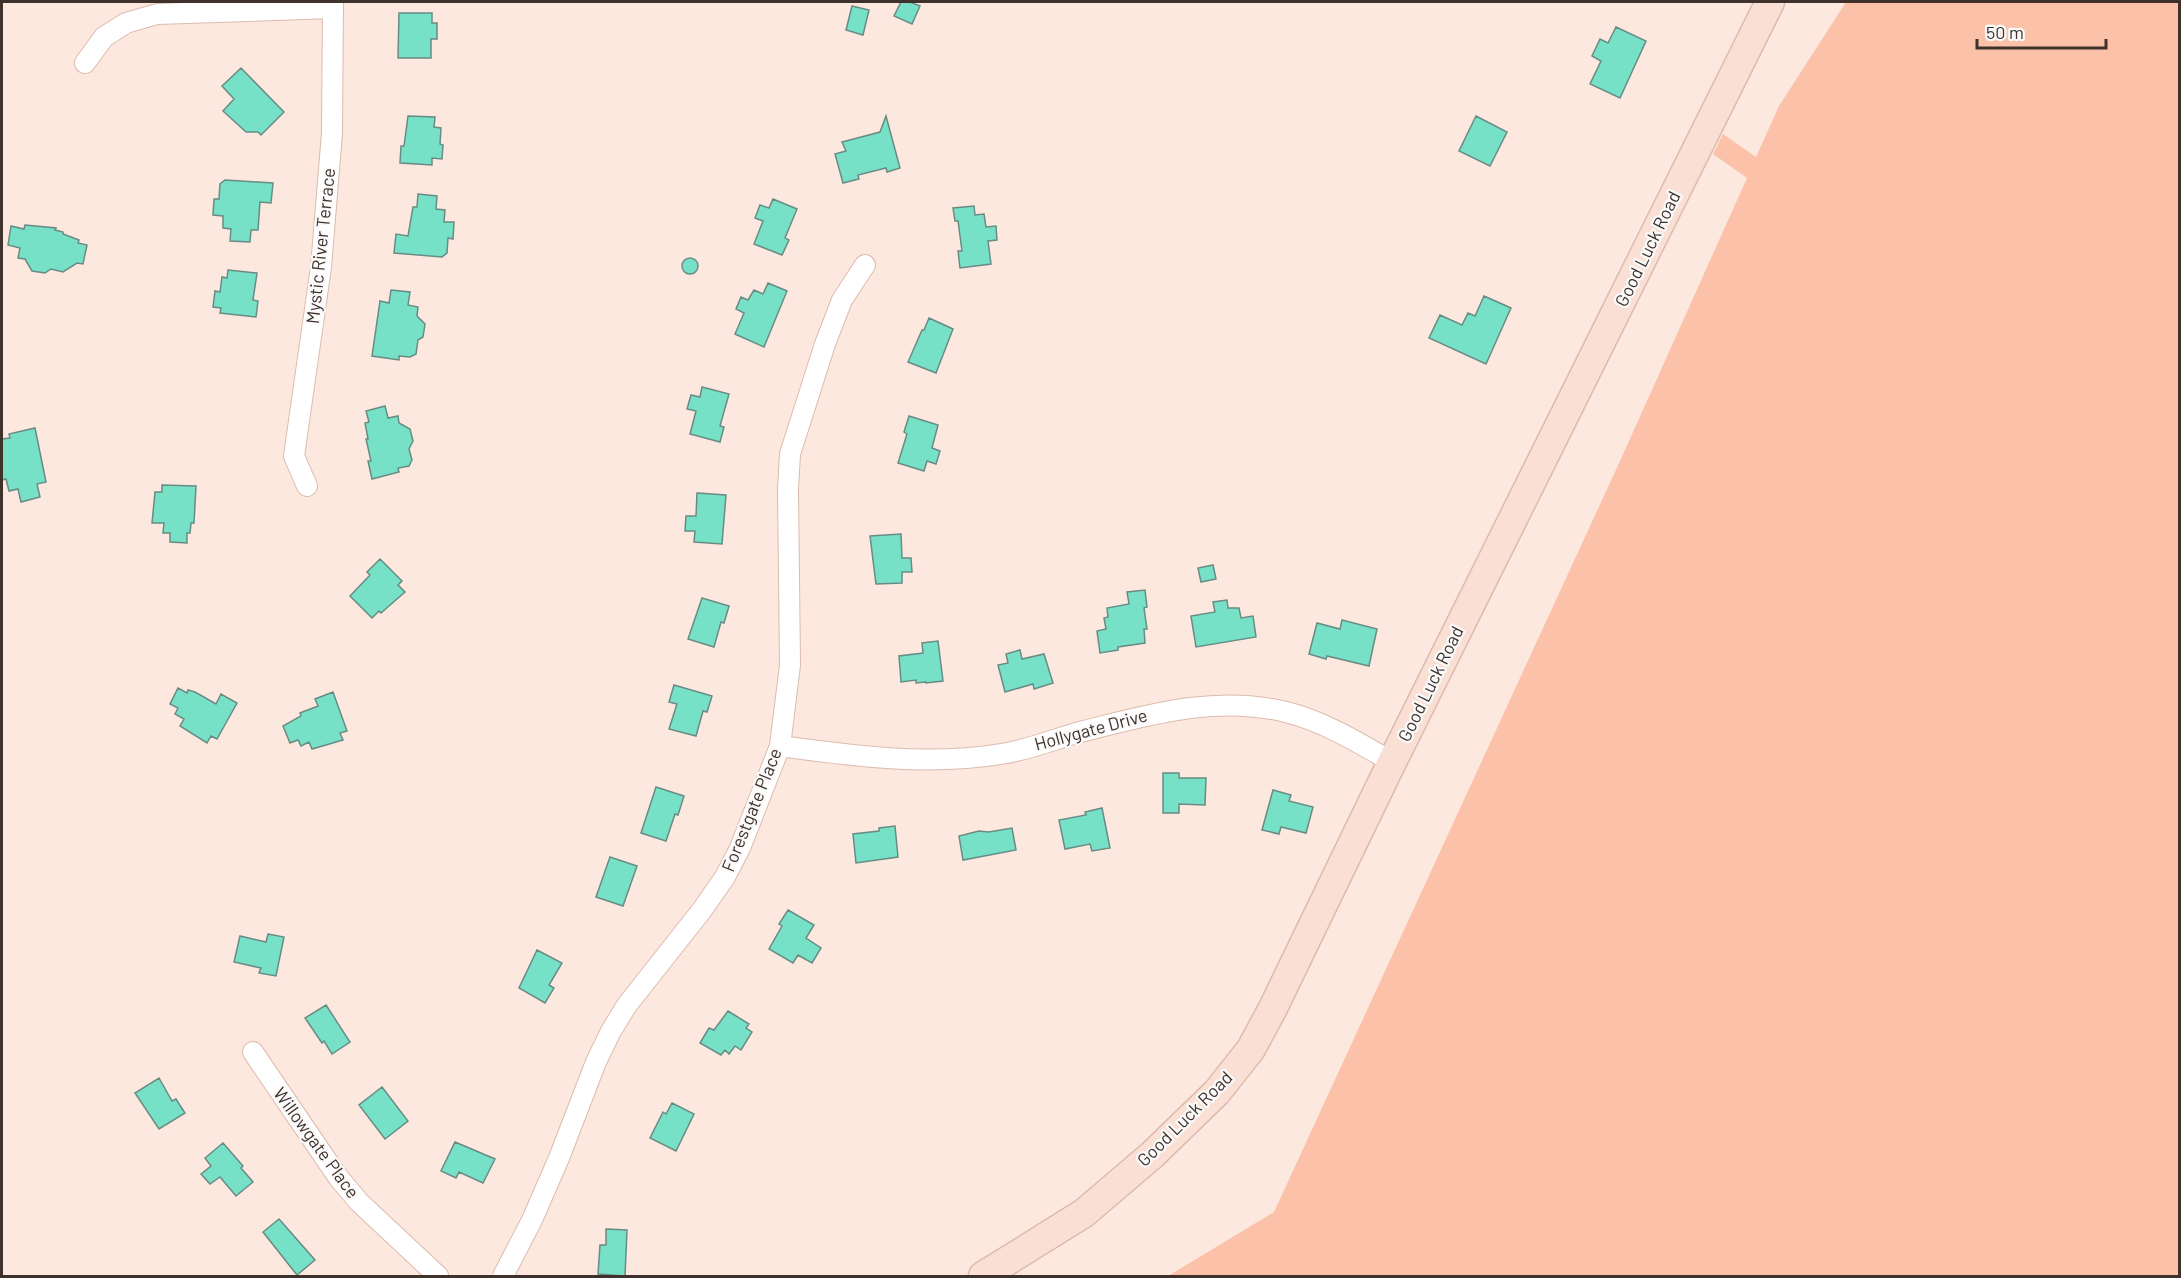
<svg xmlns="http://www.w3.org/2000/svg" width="2181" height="1278" viewBox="0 0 2181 1278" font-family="Barlow,sans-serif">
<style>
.green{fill:#fbc2a9}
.building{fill:#77e1c8;stroke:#688c83;stroke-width:1.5}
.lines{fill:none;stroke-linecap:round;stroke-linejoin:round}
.street-casing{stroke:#dcbbad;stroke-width:22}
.secondary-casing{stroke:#dcbbad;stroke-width:31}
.street{stroke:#fff;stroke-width:20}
.secondary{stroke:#fae0d4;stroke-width:28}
.labels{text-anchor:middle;stroke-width:4.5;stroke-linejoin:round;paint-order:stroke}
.street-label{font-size:18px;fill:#3f322c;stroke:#fafafa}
</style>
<rect width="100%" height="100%" fill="#fde8df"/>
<path class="green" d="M1846,2H2179V1276H1168L1274,1212L1620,461L1747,178L1713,154L1723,134L1756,157L1779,106Z"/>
<path class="building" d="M901,2H910L920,6L912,24L894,16Z
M852,6L869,10L863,35L846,30Z
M399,13H432V23H437V39H431V58H398Z
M1616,27L1646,41L1620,98L1590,84L1601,61L1592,56L1600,39L1608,43Z
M241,68L284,112L261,135L258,132H246L223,111L234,99L222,86Z
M408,116L435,117L434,127L441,128L440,144L443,145L442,159L432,158V165L400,163L401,146H404Z
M886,116L900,168L887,172L886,168L858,175L859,179L843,183L835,154L846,151L842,142L880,132Z
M1476,116L1507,132L1490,166L1459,151Z
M225,180L273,183L271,203L260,202L258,230H251L250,242L230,241L231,229L223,228V216L213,215L214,199H219L220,184Z
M418,194L437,196L436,209L445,210L444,222H454L453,239L448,238L447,253L442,257L394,253L396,234L408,236L413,207H417Z
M773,199L797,209L785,238L789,240L782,255L754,244L763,221L755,218L760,205L769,208Z
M974,206L975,215L984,214L986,227L996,226L997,240L988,241L991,264L960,268L958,251H962L958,221H955L953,208Z
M25,225L56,228L55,230L63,232V234L79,240L78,243L87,245L83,264L77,263L63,272L51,269L45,273L32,271L25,259L18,258L20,248L8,245L11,226L24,229Z
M682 266a8 8 0 1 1 16 0a8 8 0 1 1-16 0Z
M228,270L257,273L253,300L258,301L256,317L220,313L221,308L213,307L215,291L220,292L222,277L227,278Z
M768,283L787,291L764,347L735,334L744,313L736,309L741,297L748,300L754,290L763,294Z
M391,290L410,292L408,305L418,307L417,316L425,324L423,337L418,340L416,354L410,357L399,356V360L372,356L380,301L389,303Z
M1484,296L1511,308L1486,364L1429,338L1440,315L1462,325L1468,313L1475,316Z
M929,318L953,329L936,373L908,362L922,330H924Z
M702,387L729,394L720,426L724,427L720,442L690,434L696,411L687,409L691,395L700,397Z
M385,406L388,418L398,416L399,423L410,429L413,441L409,449L412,460L409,466L398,468L399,472L372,479L368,461H371L366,439H368L365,423L369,422L366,411Z
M909,416L938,425L932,448L940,451L936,464L927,461L924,471L898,463L907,434L904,432Z
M35,428L46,482L37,484L40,497L21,502L18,489L9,491L6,479L2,480V439L10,438L9,434Z
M162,485L196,486L194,523H191L190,533H187V543L170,542V533H163L164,523H152L155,492H162Z
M697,493L726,495L722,544L694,542L695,531H685L686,516H696Z
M901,534L902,558H911L912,572H902V583L876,584L870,536Z
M380,559L402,581L398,585L405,592L381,613L379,611L372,618L350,596L370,575L367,572Z
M1213,565L1216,579L1201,582L1198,568Z
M1145,590L1147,607L1144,608L1147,629H1144L1145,643L1118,647V650L1100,653L1097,631L1106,629L1104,618L1108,617L1107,608L1129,604L1127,592Z
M702,598L729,606L724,623L721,622L714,647L688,639Z
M1227,600L1228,608H1239L1241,618L1253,616L1256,637L1196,647L1191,616L1215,612L1213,602Z
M1342,620L1377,629L1369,666L1327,656L1326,659L1309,654L1317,623L1340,629Z
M938,641L943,681L926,683V682L916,683V680L901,682L899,656L923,653L922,643Z
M1020,650L1022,659L1044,654L1053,683L1034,689L1033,684L1005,692L998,665L1008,663L1006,654Z
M674,685L712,696L707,712L703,711L696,736L669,729L677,704L669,702Z
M178,688L187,693L188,690L195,692L216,704L221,694L237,703L217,739L211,736L207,743L180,726L184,719L175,714L178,708L170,704Z
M333,692L347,731L340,733L343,740L312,749L309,742L301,746L298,740L290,743L283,726L301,716L300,713L318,706L315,699Z
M1163,773H1179V778H1206L1205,805L1179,804V813H1163Z
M656,787L684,796L678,815L675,814L666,841L641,833Z
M1273,790L1291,795L1289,801L1313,807L1306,833L1281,827L1279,834L1262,830Z
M1102,808L1110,848L1092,851L1090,844L1065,849L1059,820L1086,815L1085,812Z
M895,826L898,857L856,863L853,834L879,831V828Z
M1012,828L1016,850L963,860L959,836L979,831L989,832Z
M610,857L637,866L623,906L596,897Z
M788,910L814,925L806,938L821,948L812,963L798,955L793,963L769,949L782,926L779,924Z
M268,934L284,937L276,976L259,973L261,968L234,962L240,936L266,942Z
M537,950L562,963L549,985L554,988L545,1003L519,988Z
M326,1005L350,1042L332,1054L324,1041L322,1043L305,1018Z
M728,1011L749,1024L746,1028L752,1032L741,1050L735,1046L729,1054L725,1050L721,1055L700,1043L709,1028L714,1030Z
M159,1078L172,1101L176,1099L185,1113L159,1129L135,1093Z
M382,1087L408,1121L385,1139L359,1105Z
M672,1103L694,1114L676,1151L650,1138L663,1112L666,1114Z
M455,1142L495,1159L483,1183L459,1172L456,1178L441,1171Z
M223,1143L243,1166L241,1168L253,1182L236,1196L220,1177L210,1184L201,1174L211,1166L205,1158Z
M279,1219L315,1260L297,1275L263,1232Z
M606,1229L627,1230L625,1276L598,1274L600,1245H606Z"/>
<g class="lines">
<g class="street-casing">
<path id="street" d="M85,63L104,37L126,23L157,14L333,8
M307,486L294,456L321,267L332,133L333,2
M780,746C853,756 927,766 1001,754C1029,750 1057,738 1084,731C1151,714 1217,695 1286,712C1323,721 1359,743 1392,762
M253,1052L338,1177L359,1202L438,1276
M503,1276L532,1220L559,1158L596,1062L611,1031L627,1005L702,910L725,877L740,848L780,746L790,665L788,489L790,454L825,344L842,300L865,265"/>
</g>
<g class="secondary-casing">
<path id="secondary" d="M983,1276L1084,1213L1152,1155L1217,1092L1251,1049L1273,1008L1392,762L1770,2"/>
</g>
<use href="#street" class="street"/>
<use href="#secondary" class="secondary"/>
</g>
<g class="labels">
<g class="street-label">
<text transform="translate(321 246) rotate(-84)" y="6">Mystic River Terrace</text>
<text transform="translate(1648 249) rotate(-64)" y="6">Good Luck Road</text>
<text transform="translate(1431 684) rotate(-64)" y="6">Good Luck Road</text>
<text transform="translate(1091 730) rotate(-15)" y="6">Hollygate Drive</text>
<text transform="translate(752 810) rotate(-68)" y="6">Forestgate Place</text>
<text transform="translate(1185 1119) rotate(-45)" y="6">Good Luck Road</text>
<text transform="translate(316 1143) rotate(54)" y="6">Willowgate Place</text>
</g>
</g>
<rect width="2181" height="1278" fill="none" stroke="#3f322c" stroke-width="6"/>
<path d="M1977 39v9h129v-9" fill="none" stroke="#3f322c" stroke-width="3"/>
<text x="1986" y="39" font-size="18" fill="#3f322c" stroke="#fafafa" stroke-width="4.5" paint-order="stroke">50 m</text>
</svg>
